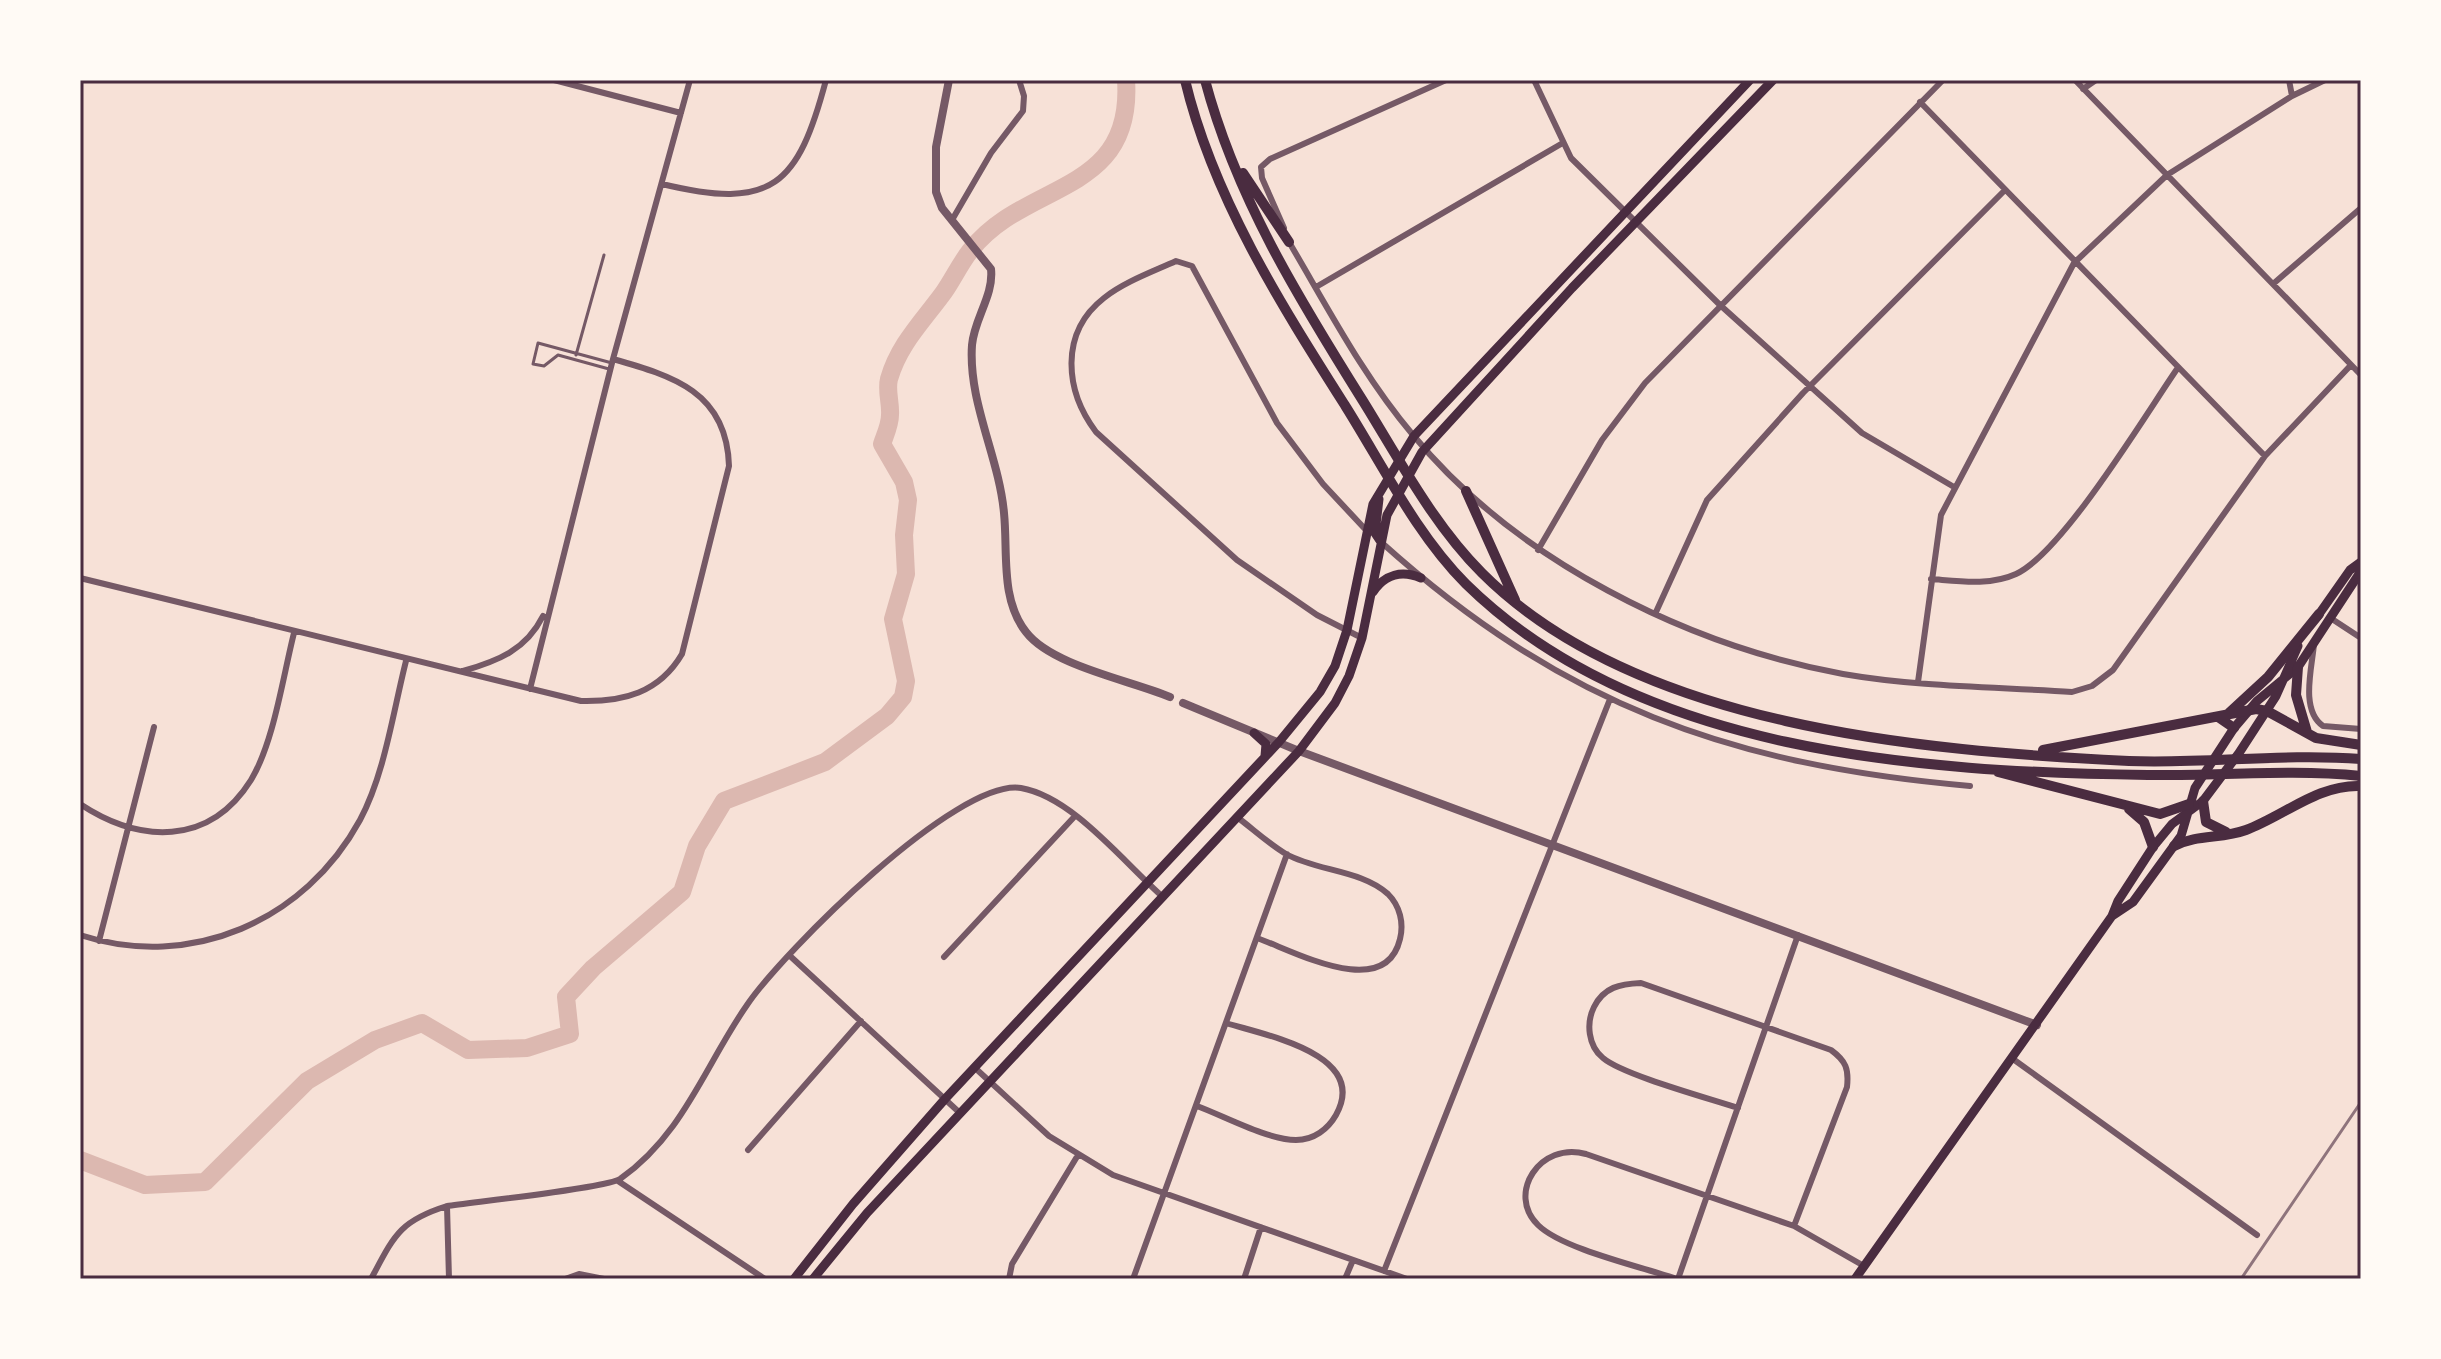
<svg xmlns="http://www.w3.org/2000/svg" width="2441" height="1359" viewBox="0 0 2441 1359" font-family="Raleway,sans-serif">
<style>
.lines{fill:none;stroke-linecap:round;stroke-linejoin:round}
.river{stroke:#dcb8b0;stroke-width:18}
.service{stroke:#755966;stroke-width:3}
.minor{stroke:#755966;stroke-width:6}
.tertiary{stroke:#755966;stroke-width:8}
.secondary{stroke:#4a2c40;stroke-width:9}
.trunk{stroke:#4a2c40;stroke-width:10}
.rail{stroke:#8f747c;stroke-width:3}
.neatline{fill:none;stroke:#4a2c40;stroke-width:3}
</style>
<rect width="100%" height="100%" fill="#f7e1d7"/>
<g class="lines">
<path class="river" d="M80,1160L145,1185L205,1182L307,1081L375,1040L422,1023L468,1050L527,1048L570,1034L566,997L593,968L682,892L697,846L724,801L825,762L887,716L903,697L906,681L893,619L906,574L904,535L908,500L904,482L882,444C885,435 890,425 890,415C891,403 886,391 889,379C899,344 923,321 944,292C953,279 960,264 970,251C1025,180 1134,196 1126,80"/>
<path class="service" d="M576,355L604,255
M609,369L558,355L544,366L533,364L538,343L612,363"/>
<path class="minor" d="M554,80L681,113
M1534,80L1571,158L1720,305L1862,433L1954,487
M2075,80L2361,375
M2289,80L2292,96
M2083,89L2096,80
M1920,102L2265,456
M662,184C773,211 798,185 826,80
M952,220L991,153L1023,111L1024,96L1019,80
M1284,228L1262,178L1261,167L1270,159L1446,80
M1289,242C1328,308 1363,376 1413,435C1516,560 1686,645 1843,674C1918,687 1997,687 2072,692L2092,686L2113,670L2265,456L2351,365
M2273,284L2361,208
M1316,287L1561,144
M1381,542C1562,705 1730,765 1970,786
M1538,550L1602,440L1645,383L1943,80
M80,578L581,701C623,702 659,693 682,654L729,466C727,392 673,376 613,359
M1931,579C1958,581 1990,586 2016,574C2062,553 2144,417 2177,369
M1656,612L1707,500L1803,393L2005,190
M2332,619L2361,638
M1362,638L1317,615L1237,560L1096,432C1065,391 1059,333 1104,298C1124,282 1152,272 1176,261L1192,266L1277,423L1323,484L1365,529
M2314,644C2312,668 2300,710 2323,726L2361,729
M463,671C498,661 526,650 543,616
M1918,682L1941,515L2074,263L2167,175L2292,96L2325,80
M530,689L613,359L690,80
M80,804C139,843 209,847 251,780C274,742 283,676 294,633
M1237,817C1253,829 1269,844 1286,854C1316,871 1362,870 1388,894C1400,906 1404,923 1400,939C1385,1002 1294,951 1257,938
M80,935C191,971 305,921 360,820C385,773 393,712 406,661
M99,941L154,727
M789,955L961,1114
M944,957L1075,816
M2013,1059L2257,1235
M974,1067L1049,1136L1113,1175L1407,1279
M1197,1106C1224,1116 1268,1140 1296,1140C1314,1140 1328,1129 1336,1115C1370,1054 1264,1035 1226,1023
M1738,1108C1708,1098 1623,1075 1603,1058C1588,1046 1586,1023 1594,1007C1604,987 1620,984 1641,983L1831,1050C1846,1061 1849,1069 1847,1087L1794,1226
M748,1150L861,1021
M618,1181L765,1279
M447,1206L449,1279
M1384,1271L1610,699
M371,1279C394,1236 399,1221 447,1206C474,1202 606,1188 620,1179C684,1134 705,1065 747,1005C783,952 957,778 1021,788C1073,797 1124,863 1163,897
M565,1279L579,1274L604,1279
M1009,1279L1012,1264L1078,1155
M1133,1279L1287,854
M1244,1279L1261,1227
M1345,1279L1353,1260
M1677,1279C1642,1267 1562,1249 1538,1225C1506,1194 1540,1141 1586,1154L1794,1226L1864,1266
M1678,1279L1798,935"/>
<path class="tertiary" d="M949,80L936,147V192L942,208L991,269C994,295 974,319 972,345C968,402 999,457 1004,513C1008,552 1000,599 1026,632C1052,666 1130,680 1170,697
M1183,703L1299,751L2037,1025"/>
<path class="secondary" d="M1379,499L1375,533L1381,542
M1373,592C1385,574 1402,570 1421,578
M2317,617L2350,570L2361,562
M1254,733L1266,744L1265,756
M2112,916L2133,902L2181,836L2195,788L2234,728L2257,701L2298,667L2361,571
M794,1279L853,1204L945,1099L1279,742L1320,692L1335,666L1347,630L1373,504L1414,436L1750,80
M813,1279L867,1213L1299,751L1335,703L1349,676L1362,638L1387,515L1422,452L1572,288L1773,80
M1855,1279L2112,916L2118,901L2153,847L2172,824L2203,801L2239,753L2276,696L2298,646"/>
<path class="trunk" d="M1185,80C1213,198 1282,306 1346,407C1383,466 1417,535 1466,584C1638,753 1919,772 2148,775C2219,776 2289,769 2361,776
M1205,80C1236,197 1299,299 1363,401C1399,459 1433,524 1482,573C1636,727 1922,751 2129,761C2207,764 2283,753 2361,759
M1243,173L1289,242
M1466,491L1515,600
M2298,667L2296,695L2307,732
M2229,713L2268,677L2319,614
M2218,717L2234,728
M2043,750L2256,709L2267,711L2316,738L2361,745
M1998,772L2160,814L2189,804
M2203,801L2206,822L2226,832
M2129,809L2144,822L2153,847
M2174,846C2197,834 2222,839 2246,830C2284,816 2318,784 2361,786"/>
<path class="rail" d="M2241,1279L2361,1102"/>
</g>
<rect width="2441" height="1359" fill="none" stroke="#fffaf5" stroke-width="164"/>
<rect x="82" y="82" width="2277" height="1195" class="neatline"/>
</svg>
